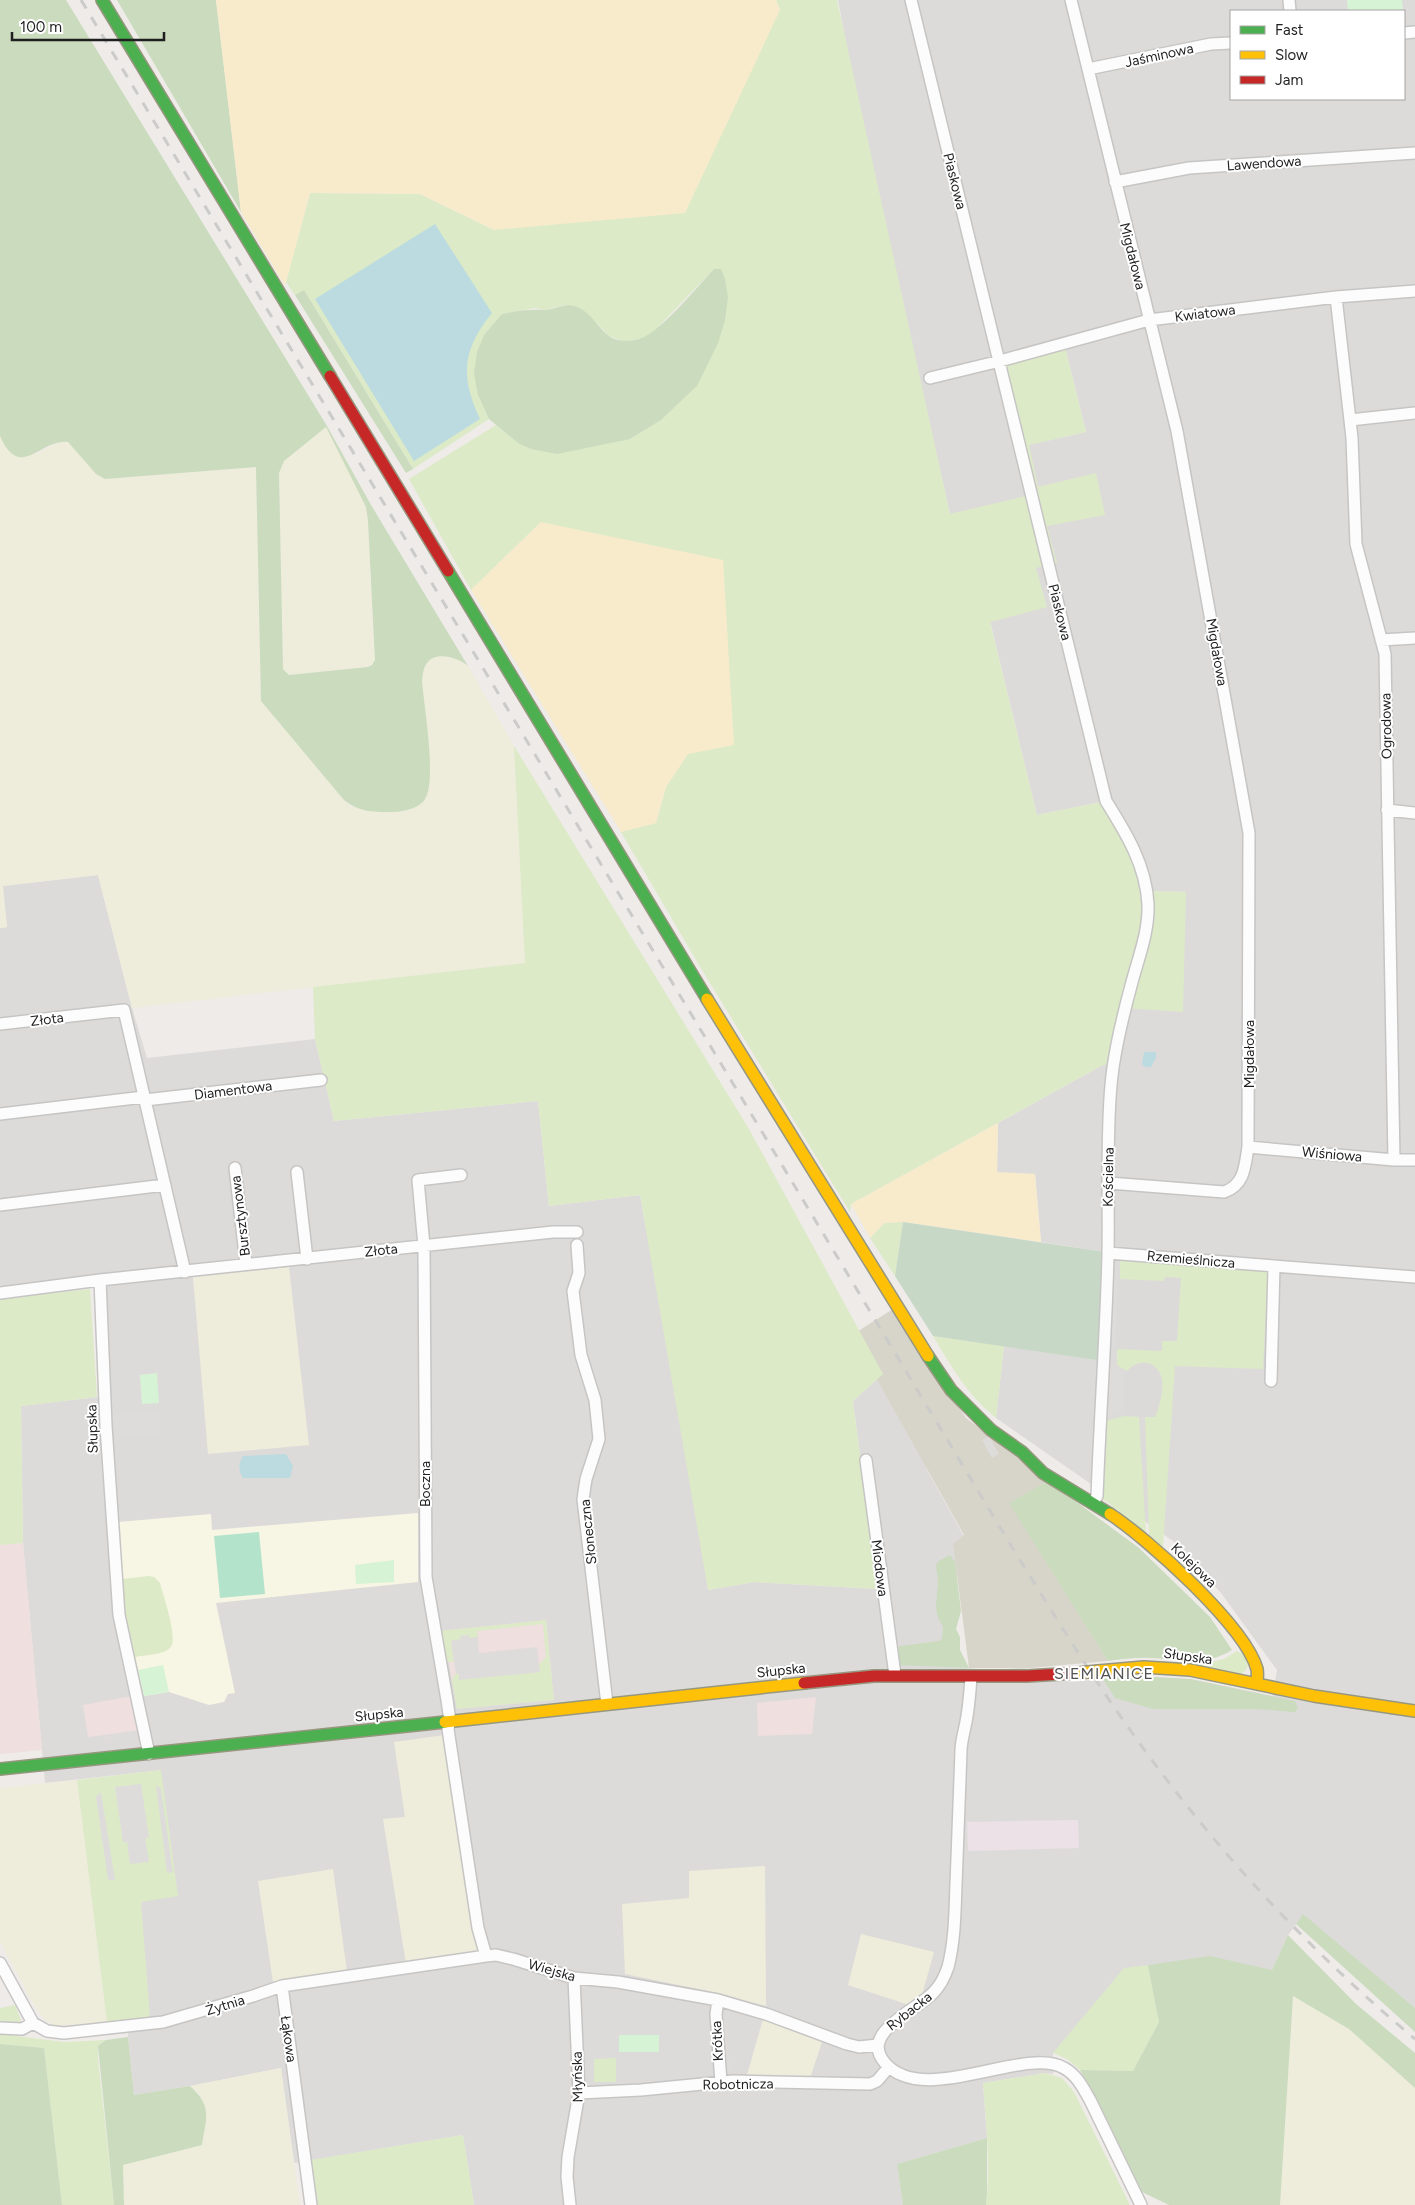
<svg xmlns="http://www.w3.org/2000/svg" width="1415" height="2205" viewBox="0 0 1415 2205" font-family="Figtree,sans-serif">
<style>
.residential{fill:#dddbd9;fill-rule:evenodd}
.commercial{fill:#efdfde}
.industrial{fill:#ebe1e7}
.education{fill:#f7f5e4}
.religious{fill:#dcdad9}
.construction{fill:#d7d5ca}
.farmland{fill:#eeeddb}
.grass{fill:#dceac7}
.forest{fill:#cadbbe;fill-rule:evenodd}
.sand{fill:#f7ebcc}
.cemetery{fill:#c7d8c6}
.park{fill:#d7f3d5}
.pitch{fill:#b4e3cc}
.parking{fill:#dedcdb}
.water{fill:#bcdbe0}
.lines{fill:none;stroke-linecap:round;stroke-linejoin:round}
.street-casing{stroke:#c6c5c4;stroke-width:14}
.fast-casing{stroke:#979780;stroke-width:14}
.slow-casing{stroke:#979780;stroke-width:14}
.jam-casing{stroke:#979780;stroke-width:14}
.street{stroke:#fcfcfc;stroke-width:11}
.fast{stroke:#4caf50;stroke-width:11}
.slow{stroke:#ffc107;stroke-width:11}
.jam{stroke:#c62828;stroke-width:11}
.rail{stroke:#cbcbca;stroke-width:3;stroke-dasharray:10 10;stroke-linecap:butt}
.slow-bridge-casing{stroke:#979780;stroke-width:14;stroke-linecap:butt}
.slow-bridge{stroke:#ffc107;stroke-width:11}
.labels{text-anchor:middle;stroke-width:4;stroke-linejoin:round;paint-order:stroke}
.street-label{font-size:14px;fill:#1f1f1f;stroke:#fff}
.quarter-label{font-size:16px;letter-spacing:1px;fill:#525252;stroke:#fff}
</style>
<rect width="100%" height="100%" fill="#eeebe8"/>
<path class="residential" d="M838,0H1415V2008L1303,1915L1288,1935L1272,1970L1053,2053V2074L1045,2073L983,2083L987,2138L897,2164L903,2205H474L463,2135L294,2163L281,2068L190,2086L134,2095L123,1986L142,1901L161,1770L45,1783L23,1543L21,1406L106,1396L99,1279L0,1292V928L7,927L2,886L98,875L132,1008L147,1058L315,1039L334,1121L538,1101L549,1206L640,1195L687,1451L708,1590L755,1582L877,1589L853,1401L883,1374L926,1447V1468L972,1551L977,1572L941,1577L952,1667L990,1670L1024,1668L1071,1682L1133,1676L1190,1679L1273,1696L1277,1670L1221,1593L1173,1541L996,1418L1004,1346L1101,1361L1105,1252L1041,1242L1035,1174L997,1173L998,1123L1101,1066L1113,1062L1125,1008L1186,892L1146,891L1106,801L1037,815L990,621L1035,568L1047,526L1028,445L1086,432L1076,391L1063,339L995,358L1026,497L950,514L860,117ZM1231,11H1404V99H1231Z"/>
<path class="commercial" d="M23,1543L42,1750L0,1754V1545Z
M546,1620L554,1700L457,1709L449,1663L439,1631Z
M132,1696L140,1730L106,1743L104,1735L88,1737L83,1705Z
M816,1697L812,1734L758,1736L757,1703Z"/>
<path class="industrial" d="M1078,1820L1079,1848L968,1851L967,1822Z"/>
<path class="education" d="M418,1513V1582L216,1603L235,1693L228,1694L224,1702L209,1705L169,1692L144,1696L126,1616L118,1522L211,1514L212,1530Z"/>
<path class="religious" d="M1165,1277L1181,1278L1177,1341H1162V1351L1117,1349L1115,1346L1118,1280L1163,1281Z
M1146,1362L1156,1368L1162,1380L1161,1401L1155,1417L1124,1416L1125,1375L1133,1366Z"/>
<path class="construction" d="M893,1309L966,1418L1048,1481L1010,1503L1108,1661L1030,1668H969L953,1544L964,1535L852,1335Z"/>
<path class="farmland" d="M327,426L366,507L368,521L375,660L372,665L368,667L289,675L283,669L279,473L284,461Z
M0,436L5,446L36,454L60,441L68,442L105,479L256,467L261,701L344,800L353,808L422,681L424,668L428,661L434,657L441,656L457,659L468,666L514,746L525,963L132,1008L98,875L3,886L7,927L0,928Z
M289,1267L309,1445L208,1454L193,1277Z
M445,1735L478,1951L474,1954L406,1964L383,1819L405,1817L394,1742Z
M77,1780L107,2022L55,2026L44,2019L34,2005L0,1942V1788Z
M765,1866L766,2006L718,1993L625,1974L622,1904L689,1898V1871Z
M333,1869L347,1972L273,1982L258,1881Z
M861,1934L934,1952L922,1995L909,2005L848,1985Z
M1293,1996L1349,2029L1415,2088V2205H1280Z
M763,2019L822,2042L809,2081L747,2075Z
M281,2068L300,2205H124L123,2165L147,2157L201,2096L190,2086Z"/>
<path class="grass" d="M776,0H837L950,514L1026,496L995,358L1063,339L1086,432L1029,445L1038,487L1096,473L1105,515L1047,526L1057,563L1036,568L1047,607L990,622L1037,815L1106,801L1146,891L1186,892L1183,1012L1125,1008L1113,1062L1101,1066L851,1204L850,1212L699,965L621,832L656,823L666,787L688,754L541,522L471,590L409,479L496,425L518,443L630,439L661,420L697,386L714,269L655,330L642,339L623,341L609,336L598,324L564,305L545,310L535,308L502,314L484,335L478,395L489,419L413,469L304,290L295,295L286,282L310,193L420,194L494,230L780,10Z
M514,746L749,1129L883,1374L853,1401L877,1589L755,1582L708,1590L640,1195L549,1206L538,1101L334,1121L315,1039L313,987L525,963Z
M903,1222L895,1276L870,1238L884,1223Z
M1120,1257L1268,1269L1263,1369L1175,1366L1163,1547L1149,1535L1145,1417H1155C1161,1402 1171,1370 1148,1363C1140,1361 1132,1365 1127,1371L1117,1365V1349L1162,1351V1341H1177L1181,1278L1165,1277L1164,1281L1120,1279Z
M90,1289L97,1397L21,1406L23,1543L0,1545V1299Z
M933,1336L1004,1346L996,1418C966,1393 953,1369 933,1336Z
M1124,1416L1139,1417L1146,1533L1102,1498V1422Z
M149,1576L154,1577L160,1583C163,1595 179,1640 170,1648C163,1655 144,1655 135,1657L126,1616L122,1579Z
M546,1620L554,1700L457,1709L452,1680L455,1674H459V1679L539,1672V1664L546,1657L543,1624L477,1631L478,1637L451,1641L454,1662H445L439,1631Z
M1237,1651L1240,1653L1243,1652L1248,1665L1246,1670L1241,1674L1197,1665L1224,1659Z
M161,1770L178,1896L141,1902L150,2017L107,2022L77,1780Z
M1148,1965L1159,2022L1133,2071L1080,2070L1067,2059L1053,2053L1124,1968Z
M15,2005L21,2020L18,2024H0V2008Z
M0,2034L64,2042L106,2040L98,2046V2059L114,2205H62L44,2048L0,2044Z
M616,2058V2082H594V2059Z
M1045,2073L1062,2078L1074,2092L1130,2205H986C991,2165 986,2123 983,2083Z
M463,2135L474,2205H317L311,2160Z"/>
<path class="forest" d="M0,0H66L327,426L371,505L468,666C459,658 437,651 428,662C423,667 423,674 422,681C424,706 437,780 425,799C419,809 401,812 391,812C372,812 359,812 344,800L261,701L256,467L105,479L96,474L68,442C41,438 20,482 0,436ZM326,427L366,507L368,521L375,660L372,665L368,667L289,675L283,669L279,473L284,461Z
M117,0H216L241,212Z
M714,269H721L725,279L728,297L725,320L718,343L697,386L661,420L630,439L557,454L531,449L518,443L489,419L478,395L474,373L477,352L484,335L502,314C517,311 530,309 544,310C554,310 563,303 574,306C591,311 596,326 609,336C617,342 633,342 642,338C663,329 698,286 714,269Z
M304,290L413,469L406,473L295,295Z
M1048,1481L1139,1548L1210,1617L1232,1650C1204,1667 1182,1659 1152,1658C1137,1657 1123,1659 1108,1661L1009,1503Z
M950,1555L955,1562L961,1611L956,1629L960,1637V1650L969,1668L896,1665L893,1647L939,1641L942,1639L943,1627L937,1615L936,1606L938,1582L936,1565L939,1561Z
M1133,1676L1190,1679L1295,1701L1298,1708L1295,1712H1292L1258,1709H1153L1115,1698L1103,1679Z
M1303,1914L1415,2008V2032L1296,1924Z
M1288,1935L1356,2004L1415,2053V2088L1349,2029L1293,1996L1280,2205H1169L1138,2190L1110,2128L1080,2070L1133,2071L1159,2022L1148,1965L1210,1956L1272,1970Z
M128,2037L134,2095L190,2086C213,2107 206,2117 202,2145L123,2165L124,2205H114L98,2046L106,2040Z
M0,2044L44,2048L62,2205H0Z
M987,2138V2192L986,2205H903L897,2164Z"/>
<path class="sand" d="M216,0H776L780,10L685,213L494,230L420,194L310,193L285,286L241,212Z
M541,522L723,560L734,745L688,754L666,787L656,823L621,832L471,590Z
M998,1123L997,1172L1035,1174L1041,1242L903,1222L884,1223L870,1238L851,1204Z"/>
<path class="cemetery" d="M903,1222L1105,1252L1102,1361L933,1336L895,1276Z"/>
<path class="park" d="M1347,0H1402L1403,11H1348Z
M157,1373L159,1403L142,1404L140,1375Z
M394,1560V1582L356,1584L355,1565Z
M163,1665L169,1692L144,1696L138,1670Z
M619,2035H659V2052H619Z"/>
<path class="pitch" d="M259,1532L265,1594L220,1598L214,1536Z"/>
<path class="parking" d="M1109,1280H1118L1115,1346L1106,1345Z
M1106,1361L1122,1372V1411L1103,1416Z
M158,1411L160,1435L111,1437L109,1414Z
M989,1436L999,1454L992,1458L982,1440Z
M469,1635V1638L478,1637L479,1653L537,1647L540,1672L459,1680V1674H456L451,1641L461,1639L460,1636Z
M140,1730L141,1739L106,1743L104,1735Z
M141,1784L149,1838H145L149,1862L130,1864L127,1842H123L115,1787Z
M156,1785L161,1789L173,1872L167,1873Z
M101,1792L115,1880H108L96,1797Z
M720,2011L729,2012L727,2047L731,2071H723Z"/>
<path class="water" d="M435,224L492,313C462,350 460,376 480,419L414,461L315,299Z
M1144,1052H1156V1058L1151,1067H1145L1142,1064Z
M286,1454L293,1466L290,1478H243C238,1470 238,1463 243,1456Z"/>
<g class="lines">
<g class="street-casing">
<path id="street" d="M911,0L1106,801C1126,833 1146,865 1148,904C1149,931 1139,956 1132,982C1123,1015 1114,1050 1111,1085C1106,1141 1109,1198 1108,1255C1106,1335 1100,1416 1097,1496L1093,1503
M1071,0L1177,431L1249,833L1248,1147C1245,1165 1245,1185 1224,1192L1109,1183
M1289,0L1290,11
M1404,33L1415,32
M1088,69L1211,44L1231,43
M1115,182L1189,168L1415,153
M1336,297L1352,438L1356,544L1385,654L1394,1160
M930,378L1000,361L1149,320L1336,297L1415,291
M1350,420L1415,413
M1381,640L1415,638
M1387,810L1415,813
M0,1024L124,1010L185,1272
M145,1100L321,1080
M0,1114L144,1097
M1248,1147L1394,1160H1415
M235,1168L246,1264
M297,1172L307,1259
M461,1175L418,1180L424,1246L426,1577L447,1700L450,1721L448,1729L478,1928L486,1956L496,1955L513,1959L574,1978L618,1982L718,2000L766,2014L847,2044L859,2047L878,2045
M0,1205L165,1185
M577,1245L579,1273L573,1291L581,1355L595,1400L599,1439L586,1479L583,1499L607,1704
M1108,1253L1415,1277
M100,1280L106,1426L119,1615L149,1754
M0,1293L100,1280L553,1232H577
M1271,1381L1274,1266
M866,1460L895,1675
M971,1677C970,1692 969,1707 966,1722C964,1732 961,1742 961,1751C959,1796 958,1840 956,1884C955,1911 955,1940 948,1967C945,1976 940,1986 933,1993C915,2011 859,2033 885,2063C924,2108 1024,2045 1064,2068C1077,2075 1083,2088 1090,2100L1141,2205
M0,1963L33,2023L47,2031L64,2033L163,2022L253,1996L282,1986L486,1956
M282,1986L311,2205
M718,2000L716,2014L721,2082
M0,2028L22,2029L33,2023
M579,2093L641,2090L733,2081L870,2084L877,2081L889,2067
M570,2205L567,2177L568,2157L579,2093L574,1978"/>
</g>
<g class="fast-casing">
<path id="fast" d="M102,0L330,376
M448,571L707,999
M928,1356L951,1390L991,1430L1022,1452L1043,1473L1110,1514
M0,1769L445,1722"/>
</g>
<g class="slow-casing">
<path id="slow" d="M707,999L928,1356
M1110,1514C1147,1538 1245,1626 1257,1669C1258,1673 1257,1679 1257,1684
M1098,1671L1144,1667L1190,1670L1314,1696L1415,1711
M445,1722L804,1683"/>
</g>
<g class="jam-casing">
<path id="jam" d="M330,376L448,571
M804,1683L874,1676H1027L1078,1673"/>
</g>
<use href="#street" class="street"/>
<use href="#fast" class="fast"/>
<use href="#slow" class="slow"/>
<use href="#jam" class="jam"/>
<path class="rail" d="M81,0L1010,1544C1050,1608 1089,1673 1133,1734C1213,1847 1309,1951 1415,2039"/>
<g class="slow-bridge-casing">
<path id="slow-bridge" d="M1078,1673L1098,1671"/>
</g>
<use href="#slow-bridge" class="slow-bridge"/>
</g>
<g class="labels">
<g class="street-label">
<text transform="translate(1159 55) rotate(-12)" y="5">Jaśminowa</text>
<text transform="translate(1264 163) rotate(-4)" y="5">Lawendowa</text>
<text transform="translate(955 181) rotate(76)" y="5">Piaskowa</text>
<text transform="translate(1133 256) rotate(76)" y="5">Migdałowa</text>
<text transform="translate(1205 313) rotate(-7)" y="5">Kwiatowa</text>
<text transform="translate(1060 612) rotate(76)" y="5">Piaskowa</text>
<text transform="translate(1217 652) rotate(80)" y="5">Migdałowa</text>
<text transform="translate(1386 726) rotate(-91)" y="5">Ogrodowa</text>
<text transform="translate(47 1019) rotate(-7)" y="5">Złota</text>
<text transform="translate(1249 1054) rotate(-90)" y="5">Migdałowa</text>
<text transform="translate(233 1090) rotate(-7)" y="5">Diamentowa</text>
<text transform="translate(1332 1154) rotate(5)" y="5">Wiśniowa</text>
<text transform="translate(1108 1177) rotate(-89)" y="5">Kościelna</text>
<text transform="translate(240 1216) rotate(-97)" y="5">Bursztynowa</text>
<text transform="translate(381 1250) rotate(-6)" y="5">Złota</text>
<text transform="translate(1191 1259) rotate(5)" y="5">Rzemieślnicza</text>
<text transform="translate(92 1429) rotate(-92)" y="5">Słupska</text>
<text transform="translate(425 1484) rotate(-90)" y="5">Boczna</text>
<text transform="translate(588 1532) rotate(-96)" y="5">Słoneczna</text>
<text transform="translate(1194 1565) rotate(44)" y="5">Kolejowa</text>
<text transform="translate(880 1568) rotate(83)" y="5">Miodowa</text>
<text transform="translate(1188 1656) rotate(8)" y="5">Słupska</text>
<text transform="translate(781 1670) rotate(-6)" y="5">Słupska</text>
<text transform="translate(379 1714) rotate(-6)" y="5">Słupska</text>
<text transform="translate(552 1970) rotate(16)" y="5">Wiejska</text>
<text transform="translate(225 2005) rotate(-17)" y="5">Żytnia</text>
<text transform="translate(909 2011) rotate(-38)" y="5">Rybacka</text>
<text transform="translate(289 2039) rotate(82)" y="5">Łąkowa</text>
<text transform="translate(717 2041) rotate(-93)" y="5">Krótka</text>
<text transform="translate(577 2077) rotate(-91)" y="5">Młyńska</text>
<text transform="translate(738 2084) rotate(-1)" y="5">Robotnicza</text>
</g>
<g class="quarter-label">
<text x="1104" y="1679">SIEMIANICE</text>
</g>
</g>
<rect x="1230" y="10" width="175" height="90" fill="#ffffff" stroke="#a5a5a5"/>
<rect x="1240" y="26" width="25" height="8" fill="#4caf50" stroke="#a5a5a5"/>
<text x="1275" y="35" font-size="15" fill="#1f1f1f">Fast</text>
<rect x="1240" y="51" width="25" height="8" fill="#ffc107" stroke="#a5a5a5"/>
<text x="1275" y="60" font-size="15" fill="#1f1f1f">Slow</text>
<rect x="1240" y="76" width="25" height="8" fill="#c62828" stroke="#a5a5a5"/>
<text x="1275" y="85" font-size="15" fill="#1f1f1f">Jam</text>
<path d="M12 32v8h152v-8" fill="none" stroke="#1f1f1f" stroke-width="2.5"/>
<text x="20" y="32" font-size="15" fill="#1f1f1f" stroke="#ffffff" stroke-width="4" paint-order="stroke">100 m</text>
</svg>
